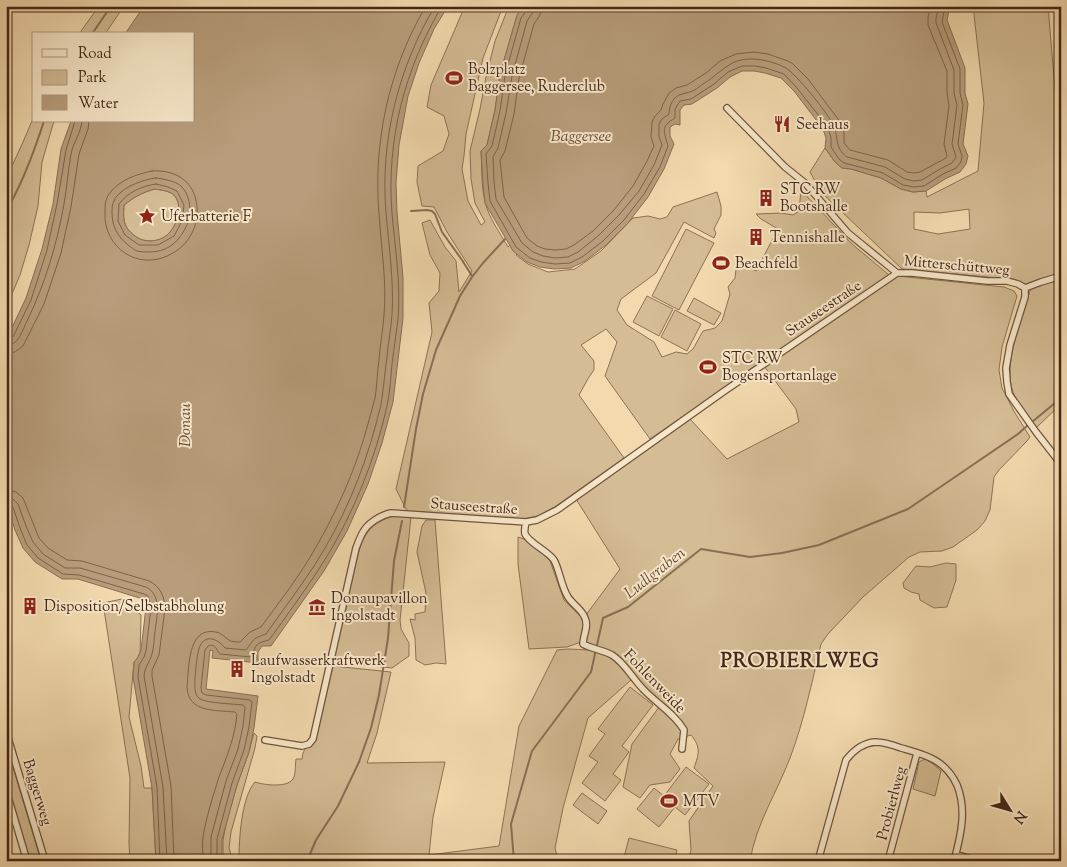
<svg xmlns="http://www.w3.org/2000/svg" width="1067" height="867" viewBox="0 0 1067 867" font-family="'Sorts Mill Goudy',serif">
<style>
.green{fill:#d4bc94;stroke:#8c7256;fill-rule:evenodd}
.water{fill:#b79d7b;stroke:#896e53;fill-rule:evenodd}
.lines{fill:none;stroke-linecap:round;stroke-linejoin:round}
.shore{stroke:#7e6249;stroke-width:1}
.stream{stroke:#896e53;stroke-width:2}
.minor-casing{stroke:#70543d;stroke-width:8}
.minor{stroke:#f7e7ca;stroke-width:5.5}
.labels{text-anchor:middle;stroke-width:4;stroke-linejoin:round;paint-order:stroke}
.poi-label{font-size:15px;fill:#442717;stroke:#f7e7ca;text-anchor:start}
.street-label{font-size:15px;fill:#442717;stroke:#f7e7ca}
.water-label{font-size:16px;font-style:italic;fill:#664a35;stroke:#f7e7ca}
.district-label{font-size:20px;font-weight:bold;letter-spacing:1px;fill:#442717;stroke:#f7e7ca}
</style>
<rect width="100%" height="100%" fill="#f2daae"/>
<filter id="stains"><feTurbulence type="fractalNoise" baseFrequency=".004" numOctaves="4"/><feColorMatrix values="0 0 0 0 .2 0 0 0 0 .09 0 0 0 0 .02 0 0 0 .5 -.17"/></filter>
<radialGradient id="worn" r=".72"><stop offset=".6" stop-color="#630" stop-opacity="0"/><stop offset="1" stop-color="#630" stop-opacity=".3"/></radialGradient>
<path class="green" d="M99,6H124L105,34H79Z
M465,6H503L483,58L466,134L464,156L462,169L468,201L481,225L485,222L475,203L471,179L470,151L480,109L486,77L495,41L509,6H523L517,16L500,74L495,110L487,145L481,151C482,168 481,185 485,202C489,218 500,233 508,247L511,244L519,251L516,255L528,264L548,272L575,269L601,251L633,218L648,216L660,219L667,217L673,207L717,192L721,206V215L714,229L716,233L714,238L684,222L656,273L621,299L617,310L627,325L654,342L662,357L676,352L687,354L693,349L703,331L715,328L722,321L730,294L728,287L735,278L737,261L756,271L778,229L761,219L756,214L781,213L793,215L799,211L801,190L852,244L889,275L650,439L605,376L617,342L606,329L581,345L594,361V370L589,377L579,395L624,458L556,506L538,516L523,519L407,511L396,489L432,332L429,303L439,291L440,273L430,255L422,223L430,220L445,247L456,261L459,292L472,271L447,232L434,207L422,206L417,182L418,166L443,151L449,134L444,116L427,107L431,85Z
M973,6H1048L1055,90L1061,91V404L1036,428C1028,416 1018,405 1013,392C1002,364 1024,310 1033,282L1026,286L1008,279L902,269L821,192L810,172L825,148L835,162L842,168L851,169L881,178L901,189L913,192L926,191L927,197L978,171L984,103ZM969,209L970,229L938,234L914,229V212L940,213Z
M34,116V121H54L42,162L38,206L29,245L20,275L6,308V167L12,166L23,142Z
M155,189C161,190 170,191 174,195C183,205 178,223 170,232C162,242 145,244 135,236C123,227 123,220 124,205C134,197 143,192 155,189Z
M686,229L714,243L679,310L652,296Z
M897,276L1004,287L1014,291L1017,296L1002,347L999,370L1002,388L1015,413L1030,437L1027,441L999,470L994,477L990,510L985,521L977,530L953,547L942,551L920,552L909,557L863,597L828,634L821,644C812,682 804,721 790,758C777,792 756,824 750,861H711L704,856L697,861H688L691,850L689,821L713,786L694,768C699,754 701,747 691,735L678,739L670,754L680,769L670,782L650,785L640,798L623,787L632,744L662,703L637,681L619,657L606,649L581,642L567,647L529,649L518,564V537L527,540L539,549L550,561L564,600L583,619L620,569L576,499L690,419L727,459L799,422L796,409L764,366Z
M647,296L673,309L659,336L633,322Z
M694,298L721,313L714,325L687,311Z
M675,310L701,324L687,351L661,337Z
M394,516L411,517L400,620L401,629L409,643V656L392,668L339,662L335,660L334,656L358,554C364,533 372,522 394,516Z
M426,520H435L446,664L436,663L425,665L416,660L415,638L410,619L415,620V614L425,612L426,593L417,552L422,526Z
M946,563L956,564V580L947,607L934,608L920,600L919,594L911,592L904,588L903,583L916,566L930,567Z
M122,599L141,615L140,655L134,662L129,717L141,766L144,788H152L156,861H130L129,843L130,778L103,603Z
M568,649C586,650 607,649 620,663C624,668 627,674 631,680L588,718L563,808L555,848L558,861H374V856L343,861H239C239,840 241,798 255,782C264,785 287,788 293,779C296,774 295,765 296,759H302C303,746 309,747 316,738L333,666L391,672L377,733L367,763L445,762L433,817L429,855L499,846L519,726L557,650Z
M630,687L653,705L622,746L629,752L613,774L621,780L605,801L582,783L598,762L589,756L605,734L598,729Z
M254,733L257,736L255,748L231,832L229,848L233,861H223V840L227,819L237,785L249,752Z
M6,744L41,861H30L6,781Z
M925,759L932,763L941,771L935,796L913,789L919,762Z
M686,767L709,784L685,815L675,807L659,827L637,809L654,788L664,796Z
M582,793L607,811L598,824L573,805Z
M629,838L677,850L675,861H623Z"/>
<path class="water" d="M144,6H448L434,29L419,63L408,96L399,145L396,183L397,212L403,278V318L393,402L382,443L368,484L347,531L324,571L271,646H262L258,652V660L260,661L259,663L212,658L213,651L210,650L206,689L258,696L254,728L249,752L237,785L222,840V861H156L152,788L133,677L134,662L137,659L141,650L146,607L143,599L78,579H62L35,562L23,548L15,530L6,502V343L8,336L26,298L42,249L53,204L61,149L71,121H194V34H125ZM155,189C161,190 170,191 174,195C183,205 178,223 170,232C162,242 145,244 135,236C123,227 123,220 124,205C134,197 143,192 155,189Z
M523,6H950L947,20L965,68V93L968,104L963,144L968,156L966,164L960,172L945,179L926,191L913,192L901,189L881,178L851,169L842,168L835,162L825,148L826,138L823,129L794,91L781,78L765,73L754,71H742L730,77L717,88L692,104L684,105L680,110V125L675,124L670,127V136L674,144L664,169L648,197L628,223L606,245L585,261L571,268L554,269L540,267L527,262L513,251L485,203L483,184L481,151L487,145L495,110L500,74L517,15Z"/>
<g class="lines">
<path class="shore" d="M527,6V10L521,18L505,75L500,111L492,146L486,154L488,183L490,201L516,247L530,258L541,262L555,264L570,263L582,257L603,241L624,220L644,194L660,167L668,146C664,131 660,127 675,118V109L680,101L691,99L714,84L728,72L742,66H755L766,68L784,74L797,88L827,126L831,137V147L839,159L844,163L883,173L903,185L914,187L924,186L943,174L956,168L961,162L962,156L958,144L963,105L960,93V69L942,22L945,6
M533,6V12L527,21L512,76L506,113L498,148L493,157L494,182L496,199L522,243L533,252L543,256L555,258L568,257L578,252L598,236L619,215L639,191L654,165L662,145L659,137V124L662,119L669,114C669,106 673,96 682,94C685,93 687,93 690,92C694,91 699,87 703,84C715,77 724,66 737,61C752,56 773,61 786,68C797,75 826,111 832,123C840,137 833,146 847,157L885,167L905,179L914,181L922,180L940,169L952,163L956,157L952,144L957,105L954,93V70L936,23V18L939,6
M541,6L540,15L534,24L519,78L514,114L505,151L500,160L504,197L527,238L537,246L545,249L555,250L566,249L574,245L593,231L614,210L633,186L647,161L654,146L651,137L652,122L655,116L661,110L663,104L669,93L676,88L687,85L706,73L720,61L736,54L754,52L768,54L788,61L793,64L808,79L838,119L844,133V143L850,150L888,160L907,172L914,173L920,172L946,158L947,156L944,144L949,106L947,93V71L928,25V17L931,6
M152,171C180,169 199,186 197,215C196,218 196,222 195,226C190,239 183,248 171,254C139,272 103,248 105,212C105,206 105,200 109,194C119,180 137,174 152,171Z
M156,178C164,179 175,181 181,186C192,197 192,217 185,229C177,244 166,252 149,252C145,252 141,252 137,251C134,250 131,247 128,245C117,236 112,226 112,212C112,209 112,204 114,201C119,188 144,179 156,178Z
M156,184L168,187L177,191L184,205L182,221L174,236L158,245H139L125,235L118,221L119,204C128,192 142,186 156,184Z
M6,339H10L13,337L31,300L47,250L57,204L66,150L75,121
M6,346C19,345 22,331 27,321C45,284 57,244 64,204C67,187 68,171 71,154C73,143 81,133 82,121
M6,353L15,352L23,346L44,304L61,253L71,207L79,154L88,129L89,121
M6,490L16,492L23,498L39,538L48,548L67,560L82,561L149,581C160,586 165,597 165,609L159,655L152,670V676L171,786L174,861
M6,498L13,499L18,504L26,526L33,542L43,554L65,568H80L146,587C162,595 157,616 155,631C154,638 154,647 152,654C149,664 145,666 144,676L163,787L167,861
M6,504L10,505L13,507L20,528L27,545L38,558L63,574L79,575L144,594L148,596L151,607L146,651L144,657L139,665L138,677L157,787L160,861
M203,861C203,853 202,845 203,837C206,818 213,796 219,777C227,756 235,737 237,714L235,712C216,710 188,713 187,687C189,669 187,626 216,632C222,633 224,637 229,640C231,642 237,642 240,642L250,632L261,627C277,605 295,582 309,559C335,516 355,472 368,424C370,415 373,407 375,398C377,386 377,373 379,360C380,345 383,330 384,315C387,281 381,248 379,213C373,142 389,68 426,6
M211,861V837L226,781L238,749L243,726L245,707L243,705C234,704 207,703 200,699C197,697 195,693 195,689C194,683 197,651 200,646C206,633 219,640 225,648L246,650C254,640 251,639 266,634C282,611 299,589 314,566C342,523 363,473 376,424C378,415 381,407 382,398C384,384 385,370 387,357C388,343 391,329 392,315C394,281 389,247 386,213C380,141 398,68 435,6
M217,861V839L232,783L244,750L249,727L252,702L250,700L206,695L202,693L201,688L205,650L208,646C216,643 216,650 220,654L251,657L253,656C255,643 258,643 269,640C286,617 303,593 319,569C351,520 376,459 388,401C390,389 391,376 392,364C394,349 396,334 398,319C401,283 395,248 392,213C386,140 405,68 442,6"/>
<path class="stream" d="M92,34L111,6
M6,211C23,183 34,152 44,121
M411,211L427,210L432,211L435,214L442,232L462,260L472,276
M1032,422L1061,398
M404,507L416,429L423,394L436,350L460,296L472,277L483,263L505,239
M307,861L316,840L338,806L359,762L371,728L379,695L388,638L394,561L402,521
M514,861L511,824L532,751L591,672L603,618L628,607L701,549L750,557L782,553L819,545L908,509L1018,434L1028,425"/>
<g class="minor-casing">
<path id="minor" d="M727,108L785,167L805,183L848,233L897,273H912L987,281H1007L1018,284L1025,288
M1025,288V297L1010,345L1006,368L1007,382L1009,394L1036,432L1061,464
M1025,288L1041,282L1061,276
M526,522C525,526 524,530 525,534C530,544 547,550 554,560C560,571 561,586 568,597C573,605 582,609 585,618C589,627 583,635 583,644C592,649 603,650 612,655C625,663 632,678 643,689C656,703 674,713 684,730L682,749
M6,731L45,861
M265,740L302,746L309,744L313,739L356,548C358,543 360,537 363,532C368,523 381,515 391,513L526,522L537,520L557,510L723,392L897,273
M6,790L27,861
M956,854L976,861
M818,861L846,760C853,751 862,743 875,742C883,742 893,745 901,748C925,755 945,759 957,785C967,810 961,835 954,861
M888,861L917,753"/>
</g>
<use href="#minor" class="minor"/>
</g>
<defs>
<g id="stadium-bare" transform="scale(1.35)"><path d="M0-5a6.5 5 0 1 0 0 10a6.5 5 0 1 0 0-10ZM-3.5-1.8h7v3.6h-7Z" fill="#8f2418" stroke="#f7e7ca" stroke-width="2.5" paint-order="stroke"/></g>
<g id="restaurant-bare" transform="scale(1.35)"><path d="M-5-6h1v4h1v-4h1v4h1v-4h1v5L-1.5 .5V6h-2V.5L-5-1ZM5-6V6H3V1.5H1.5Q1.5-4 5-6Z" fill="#8f2418" stroke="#f7e7ca" stroke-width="2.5" paint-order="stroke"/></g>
<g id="building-bare" transform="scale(1.35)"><path d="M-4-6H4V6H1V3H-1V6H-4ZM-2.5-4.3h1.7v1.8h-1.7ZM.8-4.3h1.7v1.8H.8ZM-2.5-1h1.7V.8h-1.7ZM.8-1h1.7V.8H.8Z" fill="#8f2418" stroke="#f7e7ca" stroke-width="2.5" paint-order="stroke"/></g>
<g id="sight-bare" transform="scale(1.35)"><path d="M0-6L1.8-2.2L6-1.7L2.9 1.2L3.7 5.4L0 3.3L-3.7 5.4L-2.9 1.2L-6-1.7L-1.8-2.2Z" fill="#8f2418" stroke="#f7e7ca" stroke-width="2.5" paint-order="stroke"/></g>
<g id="museum-bare" transform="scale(1.35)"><path d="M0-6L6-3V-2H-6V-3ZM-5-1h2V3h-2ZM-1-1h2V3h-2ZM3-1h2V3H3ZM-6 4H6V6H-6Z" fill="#8f2418" stroke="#f7e7ca" stroke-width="2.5" paint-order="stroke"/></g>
</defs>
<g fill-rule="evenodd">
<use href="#stadium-bare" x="454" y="78"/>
<use href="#restaurant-bare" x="782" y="124"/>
<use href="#building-bare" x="766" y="198"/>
<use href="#sight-bare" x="147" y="216"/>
<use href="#building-bare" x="756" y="237"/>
<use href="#stadium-bare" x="721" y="263"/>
<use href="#stadium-bare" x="708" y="367"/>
<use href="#building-bare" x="30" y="606"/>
<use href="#museum-bare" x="317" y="607"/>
<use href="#building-bare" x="237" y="669"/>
<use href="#stadium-bare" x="669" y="801"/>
</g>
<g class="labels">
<g class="poi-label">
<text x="468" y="74">Bolzplatz<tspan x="468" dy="17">Baggersee, Ruderclub</tspan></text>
<text x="796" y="129">Seehaus</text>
<text x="780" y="194">STC RW<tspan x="780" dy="17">Bootshalle</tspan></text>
<text x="161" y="221">Uferbatterie F</text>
<text x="770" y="242">Tennishalle</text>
<text x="735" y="268">Beachfeld</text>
<text x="722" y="363">STC RW<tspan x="722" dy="17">Bogensportanlage</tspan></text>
<text x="331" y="603">Donaupavillon<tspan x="331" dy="17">Ingolstadt</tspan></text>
<text x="44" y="611">Disposition/Selbstabholung</text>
<text x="251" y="665">Laufwasserkraftwerk<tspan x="251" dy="17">Ingolstadt</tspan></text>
<text x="683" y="806">MTV</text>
</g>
<g class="street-label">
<text transform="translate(957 265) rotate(5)" y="5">Mitterschüttweg</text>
<text transform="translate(823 308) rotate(-34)" y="5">Stauseestraße</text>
<text transform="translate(474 506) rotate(4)" y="5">Stauseestraße</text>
<text transform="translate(655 681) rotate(46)" y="5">Fohlenweide</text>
<text transform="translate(38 792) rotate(73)" y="5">Baggerweg</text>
<text transform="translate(891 803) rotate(-75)" y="5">Probierlweg</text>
</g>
<g class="water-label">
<text x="581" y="141">Baggersee</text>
<text transform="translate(184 425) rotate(-90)" y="6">Donau</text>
<text transform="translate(654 572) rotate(-38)" y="6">Ludlgraben</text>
</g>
<g class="district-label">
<text x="800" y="667">PROBIERLWEG</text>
</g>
</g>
<rect width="1067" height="867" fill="none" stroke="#f2daae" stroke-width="25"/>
<rect x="8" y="8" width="1052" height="852" fill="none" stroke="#442717" stroke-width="2.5"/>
<rect x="12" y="12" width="1042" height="842" fill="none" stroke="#442717"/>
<rect x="32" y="32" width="162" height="90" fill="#f7e7ca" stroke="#af9a82"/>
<rect x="42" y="49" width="25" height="8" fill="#f7e7ca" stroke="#af9a82"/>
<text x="78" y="58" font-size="15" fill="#442717">Road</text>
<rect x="42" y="70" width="25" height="15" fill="#d4bc94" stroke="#af9a82"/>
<text x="78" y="82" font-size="15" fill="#442717">Park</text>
<rect x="42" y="95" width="25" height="15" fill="#b79d7b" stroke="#af9a82"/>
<text x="78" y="108" font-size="15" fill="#442717">Water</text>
<g transform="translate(1010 810) rotate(127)" stroke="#f7e7ca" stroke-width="4" paint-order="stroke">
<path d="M0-4L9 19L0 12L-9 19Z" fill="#442717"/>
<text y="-8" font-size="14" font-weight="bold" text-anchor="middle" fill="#442717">N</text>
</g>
<rect width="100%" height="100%" filter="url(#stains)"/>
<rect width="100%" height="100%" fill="url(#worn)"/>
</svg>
